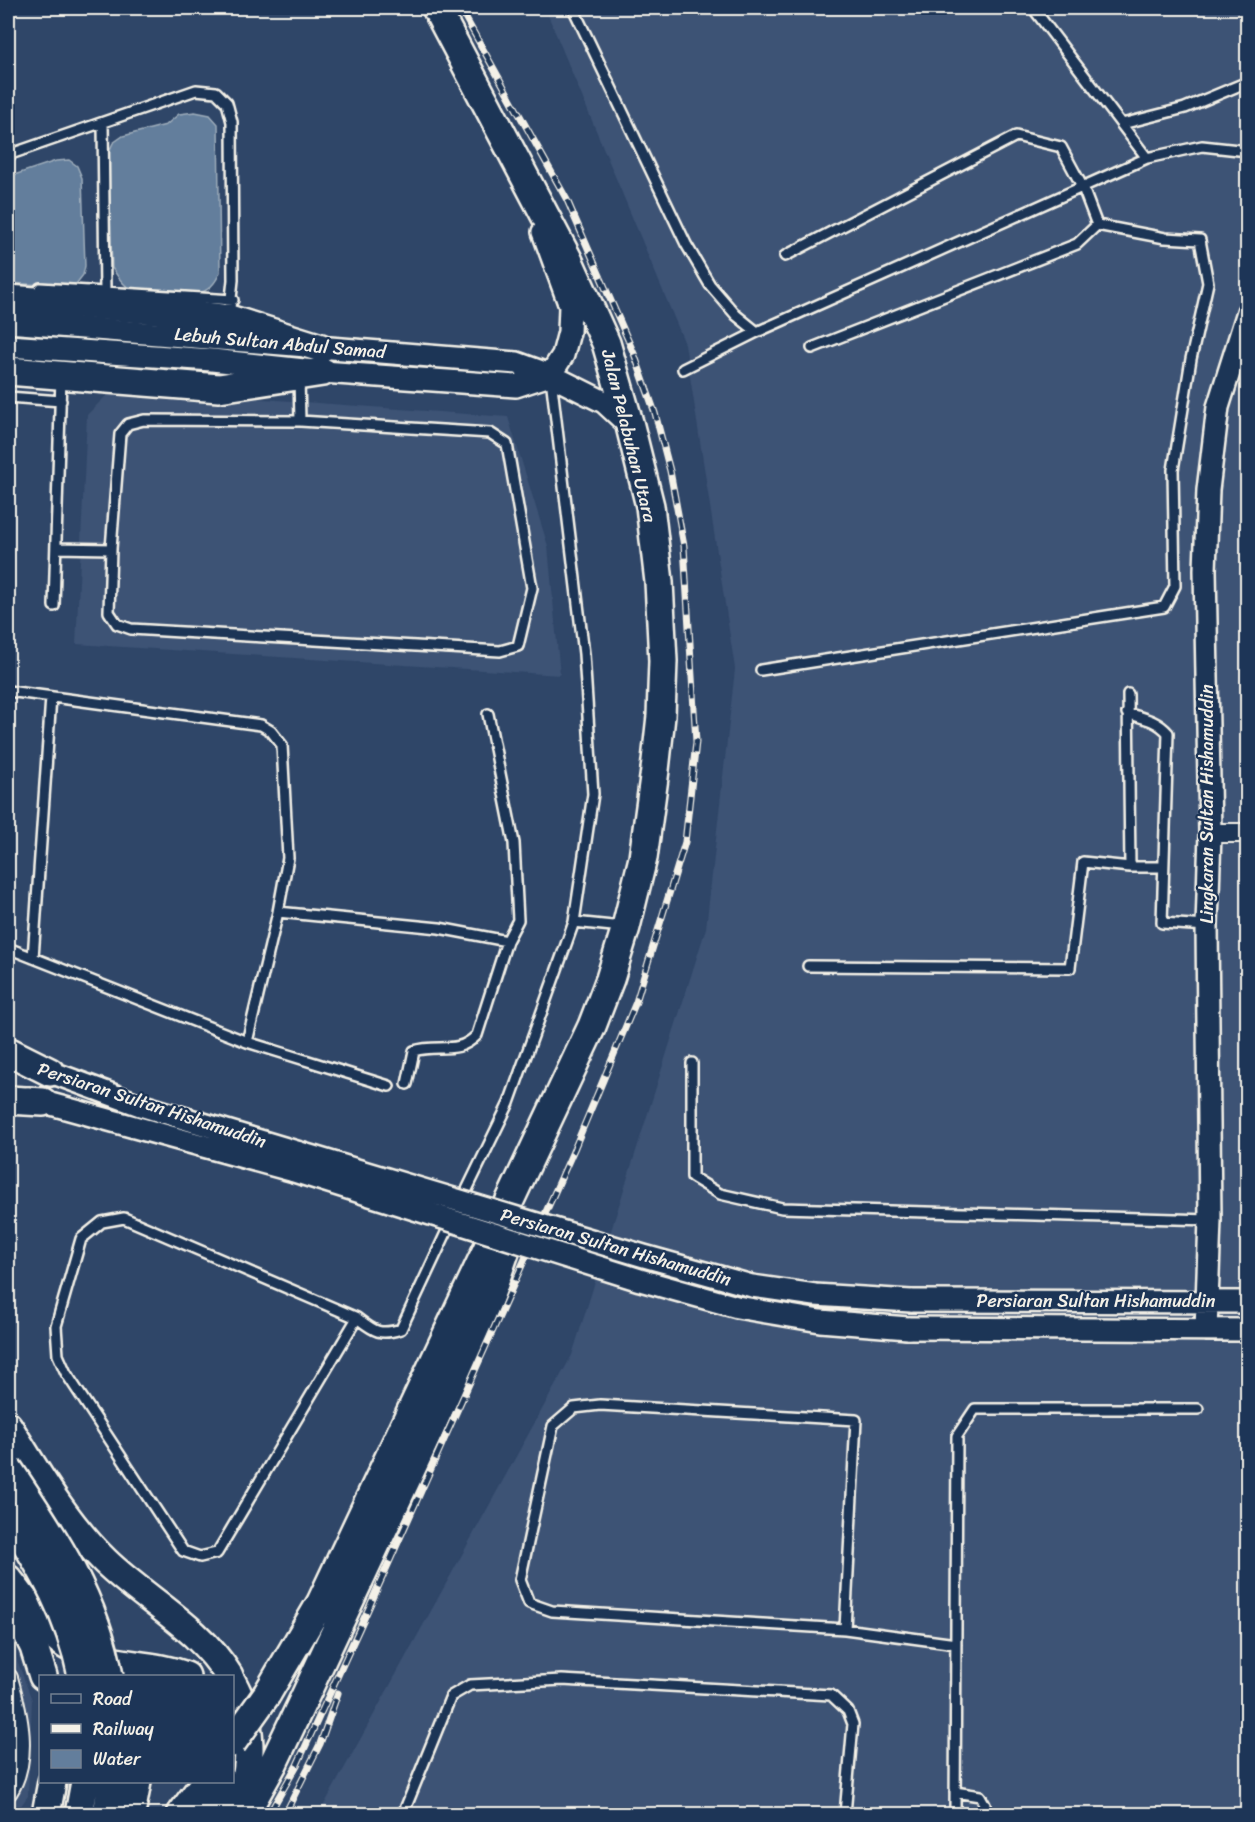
<svg xmlns="http://www.w3.org/2000/svg" width="1255" height="1822" viewBox="0 0 1255 1822" font-family="Sriracha,sans-serif">
<style>
.built{fill:#3c5274}
.water{fill:#637e9c;stroke:#9dacba;stroke-width:1.5}
.lines{fill:none;stroke-linecap:round;stroke-linejoin:round}
.service-casing{stroke:#f4f1e8;stroke-width:14}
.minor-casing{stroke:#f4f1e8;stroke-width:22}
.tertiary-casing{stroke:#f4f1e8;stroke-width:26}
.primary-casing{stroke:#f4f1e8;stroke-width:32}
.service{stroke:#1d3557;stroke-width:9}
.minor{stroke:#1d3557;stroke-width:18}
.tertiary{stroke:#1d3557;stroke-width:21}
.primary{stroke:#1d3557;stroke-width:27}
.rail-casing{stroke:#f4f1e8;stroke-width:7}
.rail{stroke:#1d3557;stroke-width:4.5;stroke-dasharray:14;stroke-linecap:butt}
.tertiary-bridge-casing{stroke:#f4f1e8;stroke-width:26;stroke-linecap:butt}
.primary-bridge-casing{stroke:#f4f1e8;stroke-width:32;stroke-linecap:butt}
.tertiary-bridge{stroke:#1d3557;stroke-width:21}
.primary-bridge{stroke:#1d3557;stroke-width:27}
.labels{text-anchor:middle;stroke-width:4.5;stroke-linejoin:round;paint-order:stroke}
.street-label{font-size:18px;fill:#f4f1e8;stroke:#1d3557}
</style>
<rect width="100%" height="100%" fill="#2f4668"/>
<filter id="ink" filterUnits="userSpaceOnUse"><feTurbulence type="fractalNoise" baseFrequency=".0167" numOctaves="2"/><feDisplacementMap in="SourceGraphic" scale="12" xChannelSelector="R" yChannelSelector="G"/><feConvolveMatrix kernelMatrix="1 2 1 2 8 2 1 2 1" color-interpolation-filters="sRGB"/></filter>
<g filter="url(#ink)">
<path class="built" d="M545,8H1247V1814H319L572,1355L706,928L735,669L685,344Z
M114,388L508,417L548,546L560,675L76,644L87,415Z
M8,1636L32,1700L28,1796L15,1814H8Z"/>
<path class="water" d="M195,112L210,115L218,124L220,272C209,301 185,295 159,292C151,292 138,292 131,289C122,285 117,275 112,268L108,154L113,143L123,136L166,125L179,114Z
M69,160L77,166L82,178L85,266L83,275L76,284L62,286L8,283V177L56,161Z"/>
<g class="lines">
<g class="service-casing">
<path id="service" d="M573,8L686,244L710,285L736,315L757,332L1147,158L1202,146L1248,151
M1033,8L1147,158
M103,124L105,291
M1122,124L1185,108L1245,83L1248,78
M8,155L196,90L216,92L227,103L232,122L233,280L229,317
M785,256L1016,136L1061,147L1083,188L1097,225L1077,244L812,348
M40,288L233,300
M683,369L757,332
M299,378L300,421
M8,397L61,401
M144,420L300,421L490,433L507,444L532,588L518,646L500,651L131,629L117,624L109,612L111,549L120,434L128,424Z
M56,548L111,549
M54,606L61,377
M761,670L1164,607L1175,586L1173,470L1191,359L1208,283L1200,240L1165,238L1097,225
M8,691L261,725L271,731L282,745L288,858L278,912L247,1042
M1128,694L1130,867
M1127,713C1143,718 1157,720 1168,733L1162,923L1207,926
M488,714L514,843L518,920L507,941
M278,912L439,928L507,941L477,1035C457,1056 438,1043 414,1051L407,1084
M574,922L622,927
M8,948L247,1042L389,1086
M33,958L51,697
M808,966L1070,968L1083,862L1130,867H1162
M692,1063V1177L720,1194L782,1208L1210,1220
M461,1202L509,1103L574,922L593,794L584,654L551,378
M357,1318L217,1553L200,1557L183,1551L66,1373L58,1355L56,1326L81,1239L102,1222L124,1218L357,1318C374,1331 379,1336 401,1329L452,1220
M845,1629L552,1611L529,1603L520,1580L553,1426L574,1408L600,1405L856,1420L845,1629L956,1644
M955,1792L980,1796L985,1805V1814
M403,1814L451,1696L470,1685L562,1680L831,1695L848,1711L853,1724L845,1814
M955,1814L957,1436L975,1409H1198"/>
</g>
<g class="minor-casing">
<path id="minor" d="M1210,833H1248
M8,1678C18,1713 29,1758 8,1791"/>
</g>
<g class="tertiary-casing">
<path id="tertiary" d="M8,322L517,363L550,375L604,402L630,426
M8,346L212,360L323,372L516,386L550,375L563,355L569,332L570,306L543,232
M37,1067L140,1105L300,1153
M29,1098L294,1171
M911,1301L1248,1302
M908,1328L1248,1330
M1206,1330L1210,1220L1207,926L1210,833L1205,570L1208,490L1218,407L1248,312"/>
</g>
<g class="primary-casing">
<path id="primary" d="M8,299L155,310L229,319L321,348
M8,371L219,388L323,372
M8,1051L50,1072
M8,1100L43,1102
M8,1426C37,1473 65,1522 105,1561C145,1600 200,1627 229,1676
M8,1579C23,1597 46,1632 66,1645C101,1668 148,1661 186,1676
M10,1598L34,1647L43,1676
M232,1682C253,1720 254,1766 238,1806
M267,1694L321,1602L592,1026L610,979L626,927L643,858L655,770L661,716L663,661L659,582L650,506L630,426L606,343L568,259L436,8
M46,1814L52,1782
M79,1814L85,1782
M107,1814L112,1782
M131,1814L137,1782
M181,1814L205,1782
M210,1814L224,1782
M245,1814L273,1764L307,1692L465,1354L489,1298L510,1238"/>
</g>
<use href="#service" class="service"/>
<use href="#minor" class="minor"/>
<use href="#tertiary" class="tertiary"/>
<use href="#primary" class="primary"/>
<g class="rail-casing">
<path id="rail" d="M269,1814L297,1765L366,1614L575,1147L636,1002L685,842L696,742L684,546L670,471L655,413L635,356L567,200L460,8
M285,1814L320,1744L338,1693"/>
</g>
<use href="#rail" class="rail"/>
<g class="tertiary-bridge-casing">
<path id="tertiary-bridge" d="M300,1153L644,1256L752,1286L815,1295L911,1301
M294,1171L640,1280L737,1307L820,1321L908,1328"/>
</g>
<g class="primary-bridge-casing">
<path id="primary-bridge" d="M8,1468C52,1534 95,1596 109,1676
M8,1515C42,1567 70,1615 82,1676
M232,1743L267,1694"/>
</g>
<use href="#tertiary-bridge" class="tertiary-bridge"/>
<use href="#primary-bridge" class="primary-bridge"/>
</g>
</g>
<g class="labels">
<g class="street-label">
<text transform="translate(280 343) rotate(5)" y="6">Lebuh Sultan Abdul Samad</text>
<text transform="translate(629 436) rotate(76)" y="6">Jalan Pelabuhan Utara</text>
<text transform="translate(1207 804) rotate(-90)" y="6">Lingkaran Sultan Hishamuddin</text>
<text transform="translate(152 1105) rotate(18)" y="6">Persiaran Sultan Hishamuddin</text>
<text transform="translate(616 1247) rotate(16)" y="6">Persiaran Sultan Hishamuddin</text>
<text x="1096" y="1307">Persiaran Sultan Hishamuddin</text>
</g>
</g>
<rect width="1255" height="1822" fill="none" stroke="#1d3557" stroke-width="30"/>
<rect x="15" y="15" width="1225" height="1792" fill="none" stroke="#f4f1e8" stroke-width="2" filter="url(#ink)"/>
<rect x="39" y="1675" width="195" height="108" fill="#1d3557" stroke="#738091" stroke-width="1.5"/>
<rect x="51" y="1694" width="30" height="9" fill="#1d3557" stroke="#738091" stroke-width="1.5"/>
<text x="93" y="1705" font-size="18" fill="#f4f1e8">Road</text>
<rect x="51" y="1724" width="30" height="9" fill="#f4f1e8" stroke="#738091" stroke-width="1.5"/>
<text x="93" y="1735" font-size="18" fill="#f4f1e8">Railway</text>
<rect x="51" y="1750" width="30" height="18" fill="#637e9c" stroke="#738091" stroke-width="1.5"/>
<text x="93" y="1765" font-size="18" fill="#f4f1e8">Water</text>
</svg>
